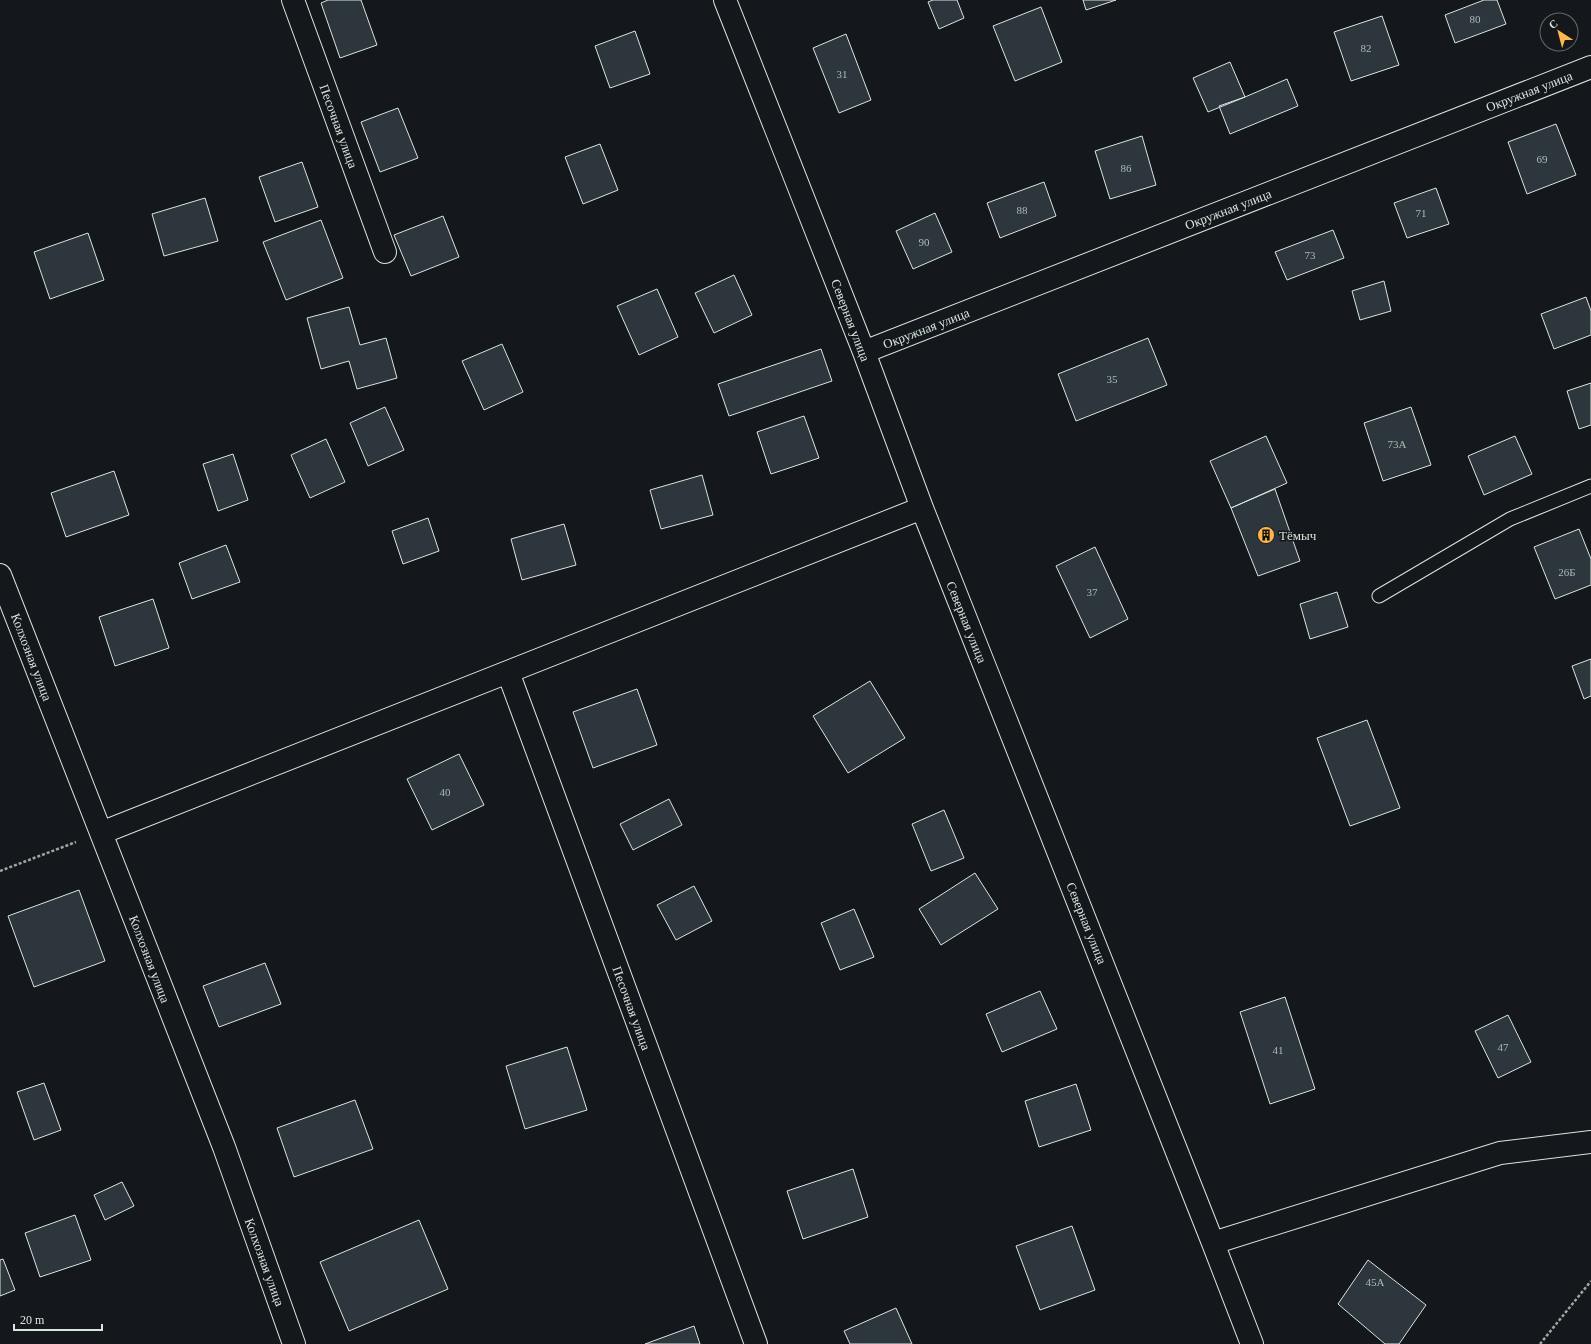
<svg xmlns="http://www.w3.org/2000/svg" width="1591" height="1344" viewBox="0 0 1591 1344" font-family="Georgia,serif">
<style>
.building{fill:#2c363c;stroke:#d8e6dc}
.lines{fill:none;stroke-linecap:round;stroke-linejoin:round}
.service-casing{stroke:#d8e6dc;stroke-width:15}
.minor-casing{stroke:#d8e6dc;stroke-width:24}
.path{stroke:#9da8a2;stroke-width:2.5;stroke-dasharray:3 2;stroke-linecap:butt}
.service{stroke:#14181c;stroke-width:13}
.minor{stroke:#14181c;stroke-width:22}
.labels{text-anchor:middle;stroke-width:3;stroke-linejoin:round;paint-order:stroke}
.number-label{font-size:11px;fill:#adbab4}
.street-label{font-size:13px;fill:#d8e6dc;stroke:#14181c}
.poi-label{font-size:13px;fill:#d8e6dc;stroke:#14181c;text-anchor:start}
</style>
<rect width="100%" height="100%" fill="#14181c"/>
<path class="building" d="M328,0H361L377,45L340,58L321,3Z
M933,0H957L964,18L939,29L928,2Z
M1083,0H1116L1086,10Z
M1484,0H1497L1506,24L1455,43L1445,15Z
M1041,7L1062,62L1015,81L993,26Z
M1382,16L1399,65L1351,81L1334,32Z
M635,31L650,74L610,88L595,46Z
M846,34L871,100L839,113L813,48Z
M1230,62L1245,97L1208,112L1193,78Z
M1287,79L1298,106L1230,134L1219,106L1245,97Z
M398,108L418,158L380,172L361,122Z
M1556,124L1576,175L1527,194L1508,142Z
M1142,136L1156,185L1110,199L1095,151Z
M600,144L618,190L583,204L565,157Z
M302,162L318,207L275,222L259,177Z
M1044,182L1056,216L1000,238L987,203Z
M1436,188L1449,224L1407,238L1394,203Z
M205,198L218,241L164,256L152,214Z
M935,213L952,252L913,269L896,231Z
M443,216L459,257L411,276L394,235Z
M321,220L343,278L286,300L263,242Z
M1333,230L1344,258L1287,280L1275,252Z
M88,233L104,280L50,299L34,252Z
M734,275L752,315L714,333L695,293Z
M1384,281L1391,311L1360,320L1352,291Z
M657,289L678,337L639,355L617,306Z
M1586,297L1591,311V335L1554,349L1541,314Z
M349,307L360,345L386,338L397,378L357,389L349,361L321,369L307,318Z
M1148,338L1167,385L1076,421L1058,374Z
M502,344L523,392L484,410L462,361Z
M821,349L832,381L729,416L718,384Z
M1591,383V425L1579,429L1567,391Z
M385,407L404,450L368,466L350,423Z
M1411,407L1431,465L1383,481L1364,423Z
M804,416L819,458L771,474L757,432Z
M1266,436L1287,483L1231,508L1210,461Z
M1515,436L1532,474L1484,495L1468,456Z
M326,439L345,482L310,498L291,455Z
M233,454L248,500L218,511L203,464Z
M114,471L129,515L66,537L51,493Z
M702,475L713,515L661,529L650,490Z
M1275,489L1300,561L1258,576L1231,508Z
M428,518L439,551L403,564L392,531Z
M564,524L576,565L522,580L511,539Z
M1579,529L1591,559V585L1555,599L1534,547Z
M226,545L240,582L192,599L179,563Z
M1095,547L1128,619L1090,638L1056,566Z
M1337,592L1348,627L1310,639L1300,604Z
M153,599L169,648L115,666L99,617Z
M1591,659V696L1584,699L1572,666Z
M870,681L905,738L848,773L813,716Z
M637,689L657,745L593,768L573,712Z
M1367,720L1400,808L1350,826L1317,738Z
M459,754L484,805L432,830L407,779Z
M669,799L682,825L633,850L620,824Z
M944,810L964,858L931,871L912,824Z
M975,873L998,909L941,945L919,909Z
M694,886L712,921L676,940L657,905Z
M79,890L105,961L34,987L8,916Z
M854,909L874,957L840,970L821,923Z
M265,963L281,1004L219,1027L203,986Z
M1040,991L1057,1029L1002,1052L986,1014Z
M1285,997L1315,1089L1270,1104L1240,1012Z
M1508,1015L1531,1062L1498,1078L1475,1031Z
M567,1047L587,1110L525,1129L506,1066Z
M44,1083L61,1130L34,1140L17,1092Z
M1076,1084L1091,1130L1039,1147L1025,1101Z
M355,1100L373,1149L294,1177L277,1128Z
M853,1169L868,1217L803,1239L787,1191Z
M122,1182L134,1206L105,1220L94,1195Z
M75,1215L91,1260L40,1277L25,1233Z
M419,1220L448,1289L349,1331L320,1262Z
M1072,1226L1095,1290L1040,1310L1016,1246Z
M3,1259L15,1290L0,1296V1260Z
M1368,1260L1426,1305L1399,1344H1385L1338,1304Z
M896,1308L912,1344H850L844,1331Z
M694,1326L700,1344H645Z"/>
<g class="lines">
<g class="service-casing">
<path id="service" d="M1379,596L1510,519L1591,486"/>
</g>
<g class="minor-casing">
<path id="minor" d="M293,0L385,252
M725,0L864,352L922,508L1213,1243L1252,1344
M864,352L1591,67
M0,575L224,1147L294,1344
M508,672L756,1344
M101,833L922,508
M1213,1243L1500,1153L1591,1142"/>
</g>
<path class="path" d="M0,871L76,842
M1540,1344L1591,1281"/>
<use href="#service" class="service"/>
<use href="#minor" class="minor"/>
</g>
<defs>
<g id="building-disc" transform="scale(0.9)"><circle r="9.5" fill="#ffb74d" stroke="#14181c"/><path d="M-4-6H4V6H1V3H-1V6H-4ZM-2.5-4.3h1.7v1.8h-1.7ZM.8-4.3h1.7v1.8H.8ZM-2.5-1h1.7V.8h-1.7ZM.8-1h1.7V.8H.8Z" fill="#111"/></g>
</defs>
<g fill-rule="evenodd">
<use href="#building-disc" x="1266" y="535"/>
</g>
<g class="labels">
<g class="number-label">
<text x="1475" y="23">80</text>
<text x="1366" y="52">82</text>
<text x="842" y="78">31</text>
<text x="1542" y="163">69</text>
<text x="1126" y="172">86</text>
<text x="1022" y="214">88</text>
<text x="1421" y="217">71</text>
<text x="924" y="246">90</text>
<text x="1310" y="259">73</text>
<text x="1112" y="383">35</text>
<text x="1397" y="448">73А</text>
<text x="1567" y="576">26Б</text>
<text x="1092" y="596">37</text>
<text x="445" y="796">40</text>
<text x="1503" y="1051">47</text>
<text x="1278" y="1054">41</text>
<text x="1375" y="1286">45А</text>
</g>
<g class="street-label">
<text transform="translate(1529 91) rotate(-21)" y="5">Окружная улица</text>
<text transform="translate(339 126) rotate(70)" y="5">Песочная улица</text>
<text transform="translate(1228 209) rotate(-21)" y="5">Окружная улица</text>
<text transform="translate(851 320) rotate(69)" y="5">Северная улица</text>
<text transform="translate(926 328) rotate(-21)" y="5">Окружная улица</text>
<text transform="translate(967 622) rotate(68)" y="5">Северная улица</text>
<text transform="translate(32 657) rotate(69)" y="5">Колхозная улица</text>
<text transform="translate(1087 923) rotate(68)" y="5">Северная улица</text>
<text transform="translate(150 959) rotate(69)" y="5">Колхозная улица</text>
<text transform="translate(632 1008) rotate(70)" y="5">Песочная улица</text>
<text transform="translate(265 1262) rotate(70)" y="5">Колхозная улица</text>
</g>
<g class="poi-label">
<text x="1279" y="540">Тёмыч</text>
</g>
</g>
<g transform="translate(1559 32) rotate(324)"><circle r="19" fill="#14181c" stroke="#626a69"/>
<path d="M0-3L7 15L0 10L-7 15Z" fill="#ffb74d"/>
<text y="-6" font-size="11" font-weight="bold" text-anchor="middle" fill="#d8e6dc">С</text>
</g>
<path d="M14 1324v6h88v-6" fill="none" stroke="#d8e6dc" stroke-width="2"/>
<text x="20" y="1324" font-size="12" fill="#d8e6dc" stroke="#14181c" stroke-width="3" paint-order="stroke">20 m</text>
</svg>
